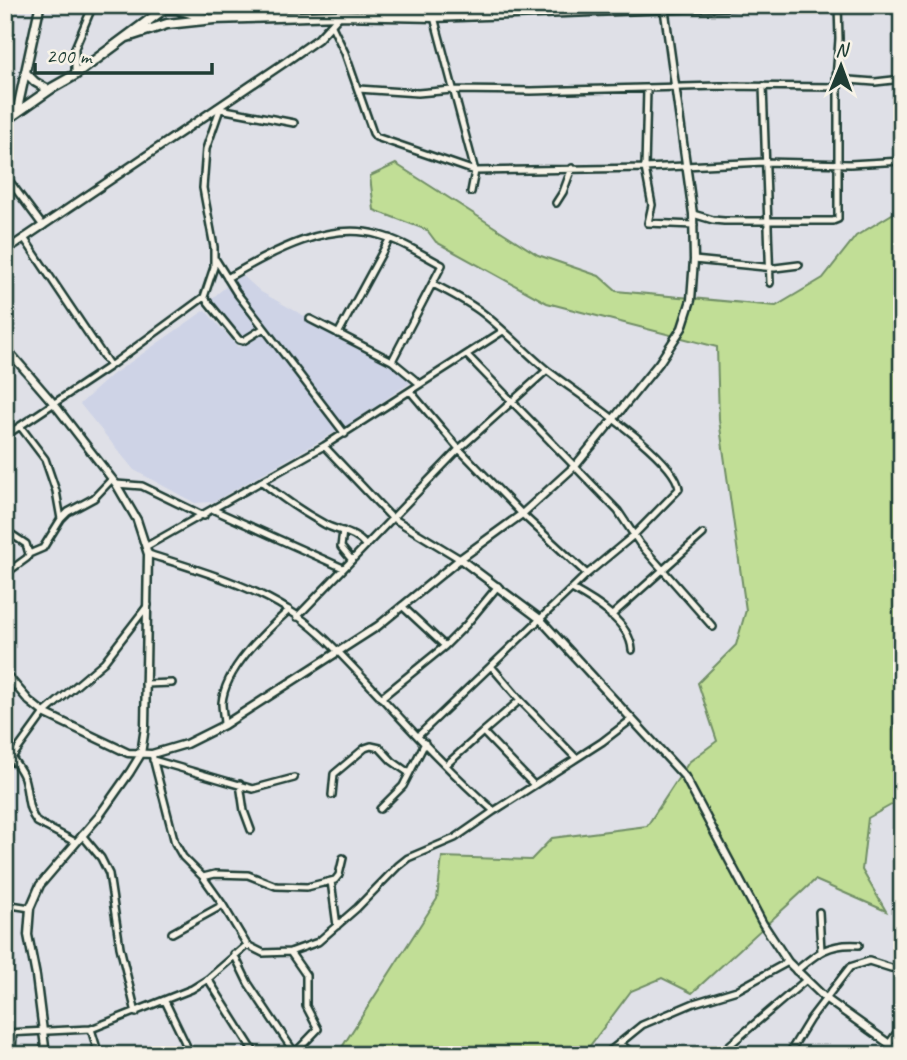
<svg xmlns="http://www.w3.org/2000/svg" width="907" height="1060" viewBox="0 0 907 1060" font-family="Caveat,sans-serif">
<style>
.built{fill:#ced3e6}
.green{fill:#c1de96;stroke:#708e65;stroke-width:2}
.lines{fill:none;stroke-linecap:round;stroke-linejoin:round}
.minor-casing{stroke:#1f3d34;stroke-width:10}
.tertiary-casing{stroke:#1f3d34;stroke-width:11}
.secondary-casing{stroke:#1f3d34;stroke-width:12}
.trunk-casing{stroke:#1f3d34;stroke-width:13}
.minor{stroke:#f7f3e8;stroke-width:5}
.tertiary{stroke:#f7f3e8;stroke-width:6}
.secondary{stroke:#f7f3e8;stroke-width:7}
.trunk{stroke:#f7f3e8;stroke-width:8}
</style>
<rect width="100%" height="100%" fill="#dfe0e7"/>
<filter id="ink" filterUnits="userSpaceOnUse"><feTurbulence type="fractalNoise" baseFrequency=".0143" numOctaves="2"/><feDisplacementMap in="SourceGraphic" scale="14" xChannelSelector="R" yChannelSelector="G"/><feConvolveMatrix kernelMatrix="1 2 1 2 8 2 1 2 1" color-interpolation-filters="sRGB"/></filter>
<g filter="url(#ink)">
<path class="built" d="M241,274L261,292L382,359L411,382L344,428L266,325L243,339L211,299Z
M205,310L238,347L262,332L337,431L213,502L195,503L134,470L80,404L112,375Z"/>
<path class="green" d="M396,164L538,255L599,276L616,291L776,306L823,278L856,236L902,208V420L896,421L902,442L901,665L894,725L902,747V799L868,818L862,870L886,911L815,880L692,993L662,978L631,991L583,1055H337L437,899L442,857L531,860L552,838L647,826L689,762L717,741L698,683L736,645L746,610L719,420L717,347L547,303L436,242L427,230L374,210L370,176Z"/>
<g class="lines">
<g class="minor-casing">
<path id="minor" d="M434,17L475,171L471,192
M332,26L345,53L373,133L376,137L475,171L645,168L764,162L850,164L902,161
M75,75V48L93,5
M836,79L875,82L902,79
M763,86L770,283
M358,89L418,93L452,90L531,91L720,86L838,87L836,79L839,39L838,5
M647,89L645,168L652,205L648,223L694,225
M220,109L294,123
M5,175L43,226
M556,203L563,192L572,168
M693,214L713,220L724,221H833L838,219V87
M24,238L110,366
M216,260L236,292L264,328
M694,260L775,268L799,265
M227,278C271,253 327,220 379,235C402,241 421,254 442,265L392,361L420,384
M204,297L239,340L243,341L264,328L345,434
M310,319L392,361
M338,334L390,238
M467,355L618,511L640,544L713,627
M410,391L459,449L522,514L587,574
M20,426L45,459L56,491L61,519
M5,436L110,366L204,297L214,267V247L203,188L206,149L220,109L217,108
M324,446L391,517L460,559
M262,482C282,498 304,513 326,525C340,532 355,532 365,545
M116,484L142,486L204,516
M214,510L343,568
M5,530L26,544L29,554L27,558L5,574
M343,531L341,547L351,559
M147,546L324,446L503,331
M29,554L43,548L61,519L68,512L94,498L112,479
M148,554C192,568 248,584 287,609C317,627 342,656 366,681C407,725 448,771 494,811L602,742L632,719
M572,589C594,601 630,622 632,650
M611,616L703,534
M297,617L459,449L547,370
M445,646L466,625L498,586
M145,684L172,683
M381,698L445,646L402,606
M520,700L576,758
M224,725C224,718 222,710 222,703C225,668 265,632 289,610
M483,732L520,700L491,666
M418,736L587,574L634,535L679,489C676,457 576,393 548,371C525,352 504,329 480,311C465,300 449,292 433,284
M152,754L175,843L183,857L203,877L223,905L247,945L263,953L290,952L318,942L357,908L398,866L408,858L455,838L494,811
M12,758C16,764 22,771 24,778C29,794 26,808 37,822L75,842
M153,760L253,789L294,778
M446,765L483,732L533,784
M5,767L44,713L104,662L148,605
M240,784L244,811L251,830
M332,795L334,774L365,748L371,746L380,748L392,761L409,773
M380,809L403,786L425,743
M82,835L101,858L109,874L120,947L136,1013
M203,877L215,874L248,875L276,886L307,887L335,880L339,875L343,858
M331,881L337,926
M5,904L30,908
M819,912L821,951
M172,933L223,905
M290,952L306,975V1006L318,1029L295,1053
M234,954L248,983L296,1055
M796,971C818,952 829,943 859,945
M208,979L256,1055
M165,1001L191,1055
M91,1029L99,1055
M5,1033L91,1029L192,989L208,979L247,945
M619,1043L635,1055
M889,1044L902,1025
M12,1055L13,1033
M605,1055L642,1025L694,1003L737,990L788,962
M718,1055L806,980
M788,1055L810,1019L850,967L869,961L891,968L902,969"/>
</g>
<g class="tertiary-casing">
<path id="tertiary" d="M5,251L284,63L318,39L340,15
M5,347L55,405L116,484L137,520L148,554L145,727L141,754L130,772L99,816L40,885L30,908L28,935L36,976L46,1055
M460,559L540,619L685,777L763,924L788,962L825,998L902,1053
M5,673L29,701L44,713L128,753L152,754L186,744L224,725L378,626L460,559L522,514L576,465L659,363L682,328L691,300L694,260L693,214L664,6"/>
</g>
<g class="secondary-casing">
<path id="secondary" d="M26,73L35,82L49,90L52,88
M17,111L40,5"/>
</g>
<g class="trunk-casing">
<path id="trunk" d="M127,37L167,24L214,19L340,15L434,17L751,5
M5,121L52,88L75,75L164,9H177L207,18"/>
</g>
<use href="#minor" class="minor"/>
<use href="#tertiary" class="tertiary"/>
<use href="#secondary" class="secondary"/>
<use href="#trunk" class="trunk"/>
</g>
</g>
<rect width="907" height="1060" fill="none" stroke="#f7f3e8" stroke-width="28"/>
<rect x="14" y="14" width="879" height="1032" fill="none" stroke="#1f3d34" stroke-width="2.5" filter="url(#ink)"/>
<g transform="translate(841 66) rotate(1)" stroke="#f7f3e8" stroke-width="5" paint-order="stroke">
<path d="M0-5L12 26L0 18L-12 26Z" fill="#1f3d34"/>
<text y="-10" font-size="19" font-weight="bold" text-anchor="middle" fill="#1f3d34">N</text>
</g>
<path d="M35 63v10h177v-10" fill="none" stroke="#1f3d34" stroke-width="3.5"/>
<text x="46" y="63" font-size="21" fill="#1f3d34" stroke="#f7f3e8" stroke-width="5" paint-order="stroke">200 m</text>
</svg>
